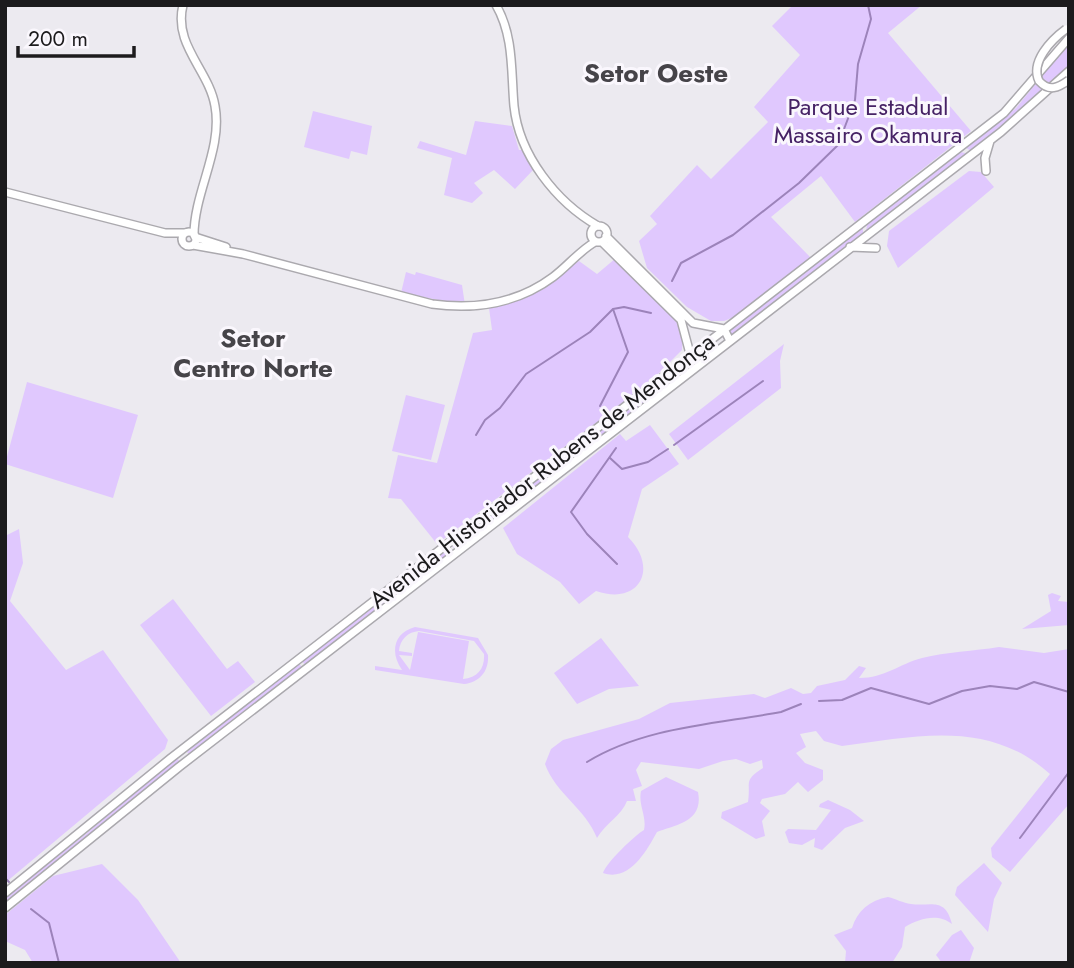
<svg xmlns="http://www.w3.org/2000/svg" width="1074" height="968" viewBox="0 0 1074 968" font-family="Jost,sans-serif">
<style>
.green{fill:#e0c8fe;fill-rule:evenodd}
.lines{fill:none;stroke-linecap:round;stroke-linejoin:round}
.stream{stroke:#9c83ba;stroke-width:2}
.major-casing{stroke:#aba9ae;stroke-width:10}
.major{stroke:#fff;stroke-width:7}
.major-bridge-casing{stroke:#aba9ae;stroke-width:10;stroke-linecap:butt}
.major-bridge{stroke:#fff;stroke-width:7}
.labels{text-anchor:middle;stroke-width:6;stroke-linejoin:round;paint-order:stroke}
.park-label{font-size:24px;fill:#462265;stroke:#faf7fd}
.street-label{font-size:24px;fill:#1c1b1d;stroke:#faf7fd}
.neighbourhood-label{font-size:26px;font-weight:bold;fill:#464449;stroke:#faf7fd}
</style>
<rect width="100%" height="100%" fill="#eceaf0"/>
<path class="green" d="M793,5H922L888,33L971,131L855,222L821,176L771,217L811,258L734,317L724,321H711L687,307L647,268L639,241L657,224L650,216L697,165L711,179L768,122L754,107L800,55L772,26Z
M1069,43V69L971,151L966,148L1016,108Z
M313,111L372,126L367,155L351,151L349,159L304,147Z
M475,121L512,126L519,150H523L534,169L515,189L494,170L474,183L483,193L472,203L444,195L452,158L417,148L420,141L466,155Z
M961,152L968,154L866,232L867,225Z
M969,171L981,172L994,187L898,268L887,246L889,231Z
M863,228V235L733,336L728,331Z
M616,258L683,329L682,350L651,381L437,544L401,499L388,498L398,455L437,463L473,333L492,330L489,308L532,294L579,261L597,274Z
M406,272L415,275L416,272L462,285L465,305L401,293Z
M784,344L780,361L781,388L688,460L669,434Z
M693,358L698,363L455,549L451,545Z
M27,382L138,415L113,498L5,464Z
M406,395L445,405L431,460L392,451Z
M650,425L679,464L642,489L628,537C659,568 640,606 596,591L579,604L560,582L517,554L503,528L620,434L626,441Z
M19,529L23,563L10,601L66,670L103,650L168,740L165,749L5,883V536Z
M447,549L450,553L306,666L302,661Z
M1052,593L1061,596L1058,601L1069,602V625L1022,629L1051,611L1048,595Z
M173,599L227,669L238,661L255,682L211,716L140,625Z
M415,627L478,638L488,655C489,671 480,682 464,684L375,670V666L402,670C390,653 393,633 415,627ZM419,631L474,641L484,654C485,668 478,678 463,679L469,641L418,632L410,670L399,655L412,656V653L399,651C400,639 408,632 419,631Z
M601,638L639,686L609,689L577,704L554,673Z
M999,647L1044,653L1069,649V804L1010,872L992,857L991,848L1050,774C989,719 917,736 842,746L824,741L816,731L800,734L806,747L796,753L805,763L823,770V780L808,792L798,782L785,794L762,799L760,803L770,811L762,821L765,836L756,839L721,818L722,812L748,802C751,781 743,781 763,768L762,760L750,764L736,759L723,761L699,769L641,762L636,770L642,786L633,789L636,801H627C622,815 605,824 597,838C586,809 555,793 545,764L551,749L563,740L639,719L670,703L754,694L765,698L791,688L803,694L811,693L817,686L845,680L859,666L866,668L859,678C885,678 899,664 922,658C946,652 974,651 999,647Z
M299,664L303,668L190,756L187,752Z
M176,757L180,762L5,904V897L86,834Z
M666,777L698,792C704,822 675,825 657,832C646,852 629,882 603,873C606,863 635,835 644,830C647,816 638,805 641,791Z
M828,800L850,810L864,821L845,828L822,850L814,847L815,838L802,845L789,843L785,832L788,829L816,830L831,810L819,807L820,804Z
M984,863L1002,883L994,899L988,932L955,895L957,887Z
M102,864L138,900L181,963H33L25,950L5,941V915L53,876Z
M888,897C896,899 903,903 911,904C930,907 945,896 952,924C938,913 920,918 905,927L902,947L892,963H845L846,951L834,935L852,928C857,911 870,900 888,897Z
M961,930L974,948L969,963H942L936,955L952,935Z"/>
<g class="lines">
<path class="stream" d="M672,281L681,263L733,235L799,183L838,145L855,100L858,64L871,19L868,5
M600,406L628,352L613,309L624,307L651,313
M476,435L485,420L500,408L526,374L590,332L613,309
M674,445L763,381
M616,448L571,512L587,534L617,564
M610,458L622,469L648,462L668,449
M819,701L842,700L871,688L929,704L962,691L990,686L1017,689L1034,682L1069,692
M587,762C644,727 716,724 781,712L801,704
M1020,838L1069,772
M5,878L9,882
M31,909L49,923L59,963"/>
<g class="major-casing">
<path id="major" d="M183,5C173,45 209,70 215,106C223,149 194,192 194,235
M496,5C514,36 511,72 514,106C519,155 556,202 598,226
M986,171L985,158L990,141
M5,192L165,233H184
M591 234a8 8 0 1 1 16 0a8 8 0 1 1-16 0Z
M182 239a7 7 0 1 1 14 0a7 7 0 1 1-14 0Z
M606,236L693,323L724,329L730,341
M195,237L226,247
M602,242L681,320L689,350L696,358
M193,245L243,254L432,304C475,310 518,303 553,277C568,266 579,251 595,242
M850,247L876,248
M5,893L171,758L1004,113L1069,38
M5,908L179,767L1001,132L1069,71"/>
</g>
<use href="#major" class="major"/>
<g class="major-bridge-casing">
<path id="major-bridge" d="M1066,29C1051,40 1030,62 1039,81C1049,92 1058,88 1069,80"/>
</g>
<use href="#major-bridge" class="major-bridge"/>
</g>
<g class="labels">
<g class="park-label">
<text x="868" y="115">Parque Estadual<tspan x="868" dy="28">Massairo Okamura</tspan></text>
</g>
<g class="street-label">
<text transform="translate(542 471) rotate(-38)" y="8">Avenida Historiador Rubens de Mendonça</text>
</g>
<g class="neighbourhood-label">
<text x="656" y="82">Setor Oeste</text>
<text x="253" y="347">Setor<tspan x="253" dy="30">Centro Norte</tspan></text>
</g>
</g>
<rect width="1074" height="968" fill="none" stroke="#1c1b1d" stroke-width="14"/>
<path d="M18 46v10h116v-10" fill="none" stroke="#1c1b1d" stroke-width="3.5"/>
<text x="28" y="46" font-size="21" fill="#1c1b1d" stroke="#faf7fd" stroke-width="5" paint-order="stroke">200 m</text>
</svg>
